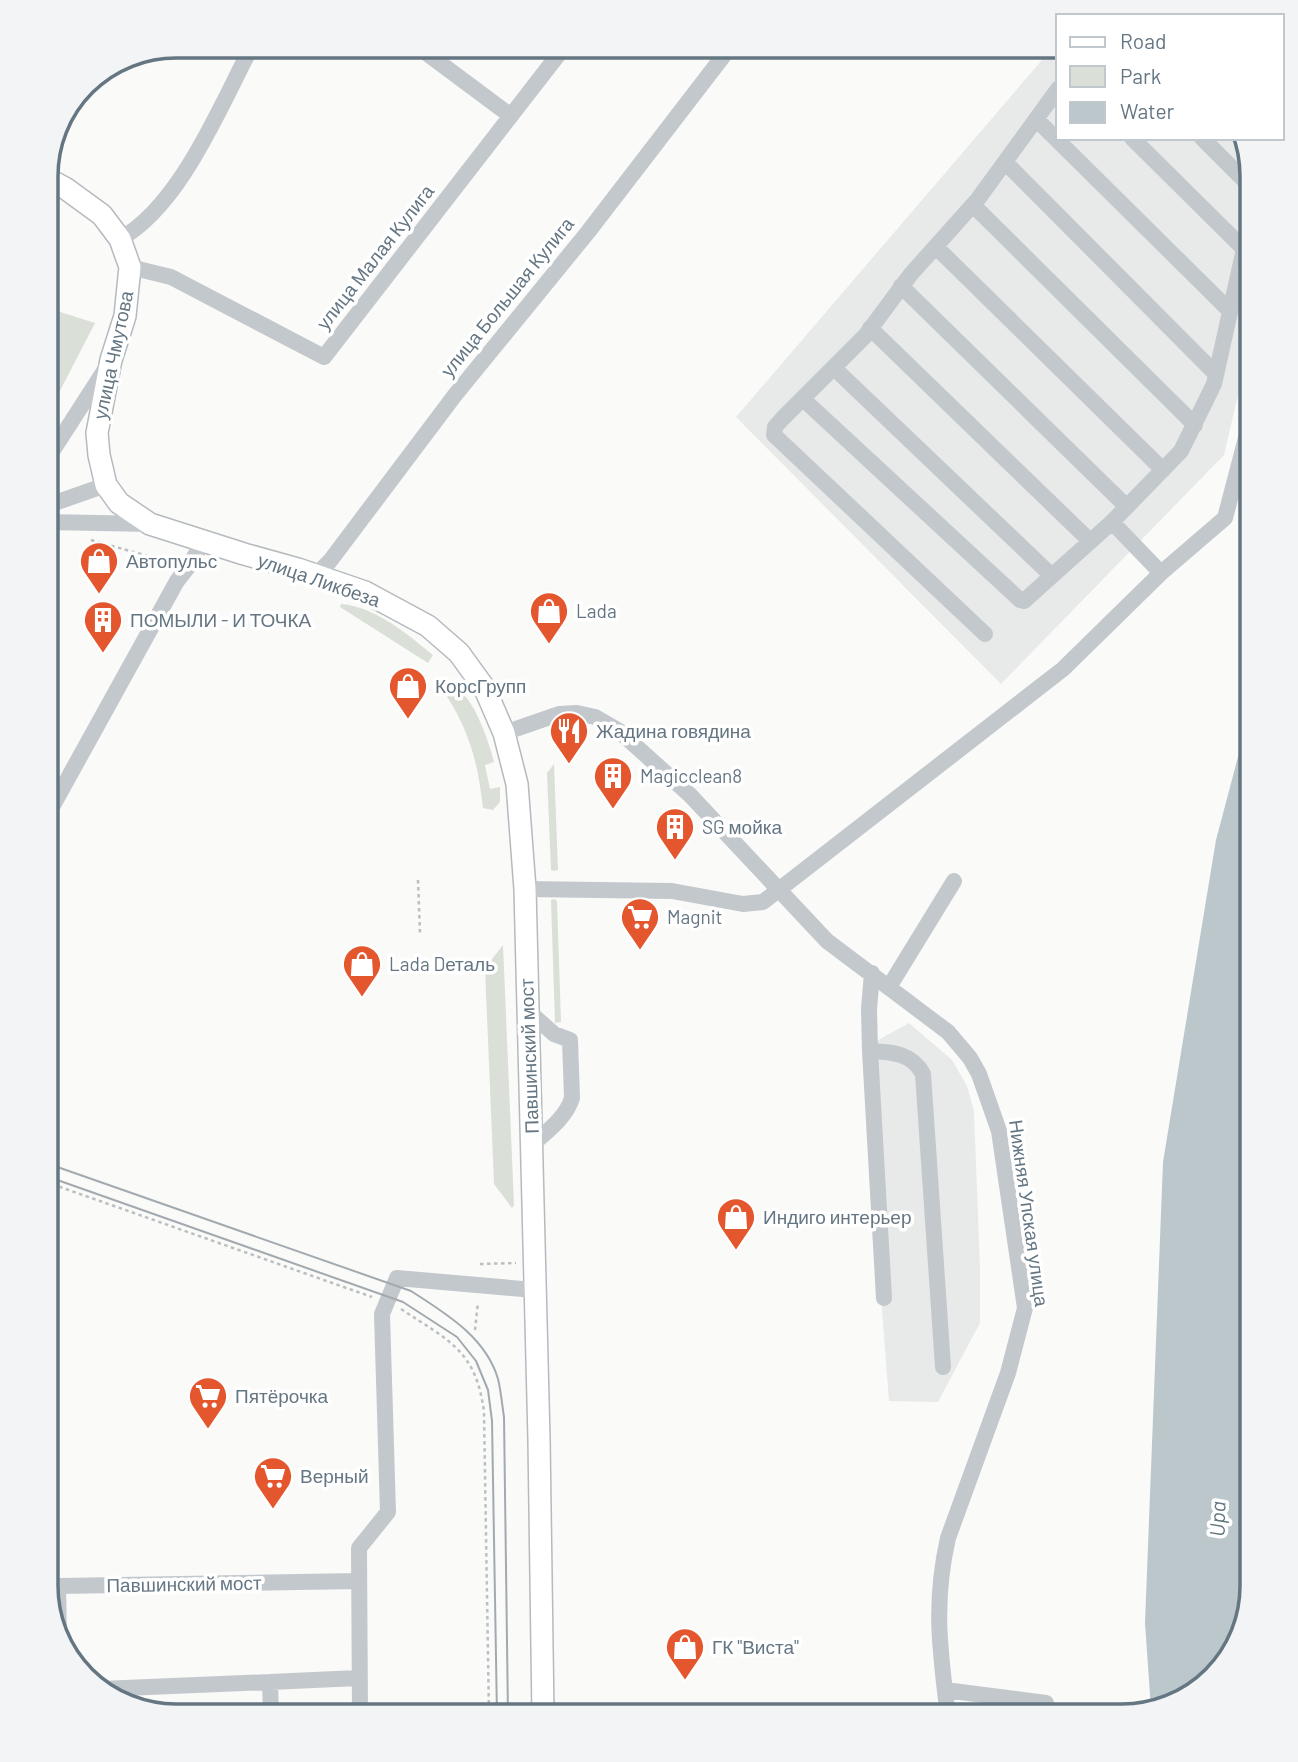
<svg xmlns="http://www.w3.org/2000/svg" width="1298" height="1762" viewBox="0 0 1298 1762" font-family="Barlow,sans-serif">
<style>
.built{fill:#e8e9e9}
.green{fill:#dadfd7}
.water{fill:#bbc7cb}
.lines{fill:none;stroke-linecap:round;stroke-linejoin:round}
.major-casing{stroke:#b5babe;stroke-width:24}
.path{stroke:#bbbfc2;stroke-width:2.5;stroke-dasharray:3.5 3.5;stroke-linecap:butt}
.minor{stroke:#c3c8cc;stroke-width:16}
.major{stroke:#fff;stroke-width:21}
.tram{stroke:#a2aab0;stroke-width:2}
.labels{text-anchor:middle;stroke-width:7;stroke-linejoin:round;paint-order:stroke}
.street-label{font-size:19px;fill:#657683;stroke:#fff}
.poi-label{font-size:19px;fill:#657683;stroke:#fff;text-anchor:start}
.water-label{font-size:21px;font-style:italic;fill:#60757c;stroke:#fff}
.rim{fill:none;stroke:#657683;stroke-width:3.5}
</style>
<rect width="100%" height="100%" fill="#fafaf8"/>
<path class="built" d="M1054,46H1058V138H1242L1252,176V336L1224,455L1001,684L736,417Z
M909,1023L952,1060L967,1086L974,1111L980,1269V1323L938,1402L889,1401L862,1049Z"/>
<path class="green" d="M54,310L95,323L49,412L46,410V311Z
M341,604C376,607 407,634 433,655L428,663L340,607Z
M452,686C473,693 489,742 494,762L485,765L490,789L500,787V802L493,810L483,808C478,764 470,732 446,695L447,689Z
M554,764L558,870L554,871L551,870L547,773Z
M554,899L557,901L561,1022L555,1023L551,900Z
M503,945L514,1205L512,1208L494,1184L485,968Z
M253,1705L254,1716H168L146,1710Z"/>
<path class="water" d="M1252,704V1586L1235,1651L1188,1699L1151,1709L1145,1623L1163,1162L1216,840Z"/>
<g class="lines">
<g class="major-casing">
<path id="major" d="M46,178L65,188L102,215L120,239L130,267L125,316L111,360L97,433L99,455L106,485L119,503L150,524L244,554L298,569L365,592L428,626L459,653L485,689L504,733L517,784L525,889L539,1439L543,1716"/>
</g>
<path class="path" d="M91,540L169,562
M418,880L420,934
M46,1182L372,1297
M480,1264L516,1263
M401,1309C449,1341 476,1350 484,1412L489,1716
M475,1330L478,1302"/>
<path class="minor" d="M417,46L511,116
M1037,120L1230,311
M1132,138L1244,249
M1202,138L1252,188
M1005,162L1215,373
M973,205L1195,425
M120,239C181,205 220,106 252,46
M936,247L1163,470
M130,267L171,277L324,357L565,46
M901,286L1127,507
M870,328L1090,541
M834,368L1052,576
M803,399L1020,600L1024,601L1112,522L1181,451L1214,384L1252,213
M46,461L106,368
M46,506L106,485
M46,522L150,524
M1161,573L1225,518L1252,415
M316,575L330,561L455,395L588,232L731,46
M985,634L774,435L775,427L782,419L865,336L911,274L978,199L1058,89
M504,733L559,714L577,713L595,717L619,731L690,795L827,941L948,1032L970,1058L979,1074L999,1131L1025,1308L1008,1373L948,1538C933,1604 940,1651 948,1716
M46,818L177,581L188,567L203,542
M525,889L672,891L743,904L763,902L1063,669L1161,573L1112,522
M872,973L869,1009L870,1051L884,1298
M889,987L954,881
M528,1011L554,1034L570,1040L572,1098C566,1118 547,1131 532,1145
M870,1051C892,1052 912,1053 923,1074L943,1367
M59,1636L58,1586L359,1581
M101,1689L270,1682
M945,1690L1046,1703
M271,1716L270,1682L358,1678
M360,1716L359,1548L388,1512L382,1314L397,1278L534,1290"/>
<use href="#major" class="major"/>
<path class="tram" d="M46,1163L411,1291C445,1313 486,1337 498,1379C501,1391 502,1404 504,1417L508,1716
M46,1176L403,1302L457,1337L476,1361L488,1390L492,1421L497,1716"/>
</g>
<defs>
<g id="shop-pin" transform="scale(2.0125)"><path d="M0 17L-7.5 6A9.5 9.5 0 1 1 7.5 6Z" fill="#e4572e" stroke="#fff"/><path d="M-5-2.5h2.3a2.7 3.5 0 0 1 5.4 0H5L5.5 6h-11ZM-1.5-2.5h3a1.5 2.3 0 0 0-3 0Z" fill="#fff"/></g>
<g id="building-pin" transform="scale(2.0125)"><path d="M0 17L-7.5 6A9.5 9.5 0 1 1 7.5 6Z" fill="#e4572e" stroke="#fff"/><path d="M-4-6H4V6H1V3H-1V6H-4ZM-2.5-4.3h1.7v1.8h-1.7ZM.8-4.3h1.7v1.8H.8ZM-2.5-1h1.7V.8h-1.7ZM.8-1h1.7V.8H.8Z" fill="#fff"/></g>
<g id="restaurant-pin" transform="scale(2.0125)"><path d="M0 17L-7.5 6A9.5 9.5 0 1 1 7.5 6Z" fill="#e4572e" stroke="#fff"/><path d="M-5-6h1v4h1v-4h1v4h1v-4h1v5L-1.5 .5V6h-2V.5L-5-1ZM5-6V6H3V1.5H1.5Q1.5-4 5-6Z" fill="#fff"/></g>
<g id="supermarket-pin" transform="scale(2.0125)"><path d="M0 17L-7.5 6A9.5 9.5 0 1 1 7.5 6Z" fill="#e4572e" stroke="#fff"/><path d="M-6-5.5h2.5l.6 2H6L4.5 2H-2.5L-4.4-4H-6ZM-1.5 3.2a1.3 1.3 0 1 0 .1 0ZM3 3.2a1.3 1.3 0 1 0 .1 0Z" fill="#fff"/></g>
</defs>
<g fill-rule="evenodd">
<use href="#shop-pin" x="99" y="561"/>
<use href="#shop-pin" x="549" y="611"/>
<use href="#building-pin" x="103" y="620"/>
<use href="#shop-pin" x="408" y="686"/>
<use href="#restaurant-pin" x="569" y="731"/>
<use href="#building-pin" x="613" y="776"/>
<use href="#building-pin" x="675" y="827"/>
<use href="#supermarket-pin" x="640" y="917"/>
<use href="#shop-pin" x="362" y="964"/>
<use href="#shop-pin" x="736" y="1217"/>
<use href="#supermarket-pin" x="208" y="1396"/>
<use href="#supermarket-pin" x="273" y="1476"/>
<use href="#shop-pin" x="685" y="1647"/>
</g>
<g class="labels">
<g class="street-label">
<text transform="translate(375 257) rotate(-52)" y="7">улица Малая Кулига</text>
<text transform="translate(507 297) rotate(-51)" y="7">улица Большая Кулига</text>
<text transform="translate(113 355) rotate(-78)" y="7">улица Чмутова</text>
<text transform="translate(319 580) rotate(19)" y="7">улица Ликбеза</text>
<text transform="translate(529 1056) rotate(-92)" y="7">Павшинский мост</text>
<text transform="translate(1029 1213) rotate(82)" y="7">Нижняя Упская улица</text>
<text transform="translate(184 1584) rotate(-1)" y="7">Павшинский мост</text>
</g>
<g class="poi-label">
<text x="126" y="568">Автопульс</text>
<text x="576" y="618">Lada</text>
<text x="130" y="627">ПОМЫЛИ - И ТОЧКА</text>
<text x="435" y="693">КорсГрупп</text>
<text x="596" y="738">Жадина говядина</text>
<text x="640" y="783">Magicclean8</text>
<text x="702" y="834">SG мойка</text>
<text x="667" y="924">Magnit</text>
<text x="389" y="971">Lada Dеталь</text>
<text x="763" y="1224">Индиго интерьер</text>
<text x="235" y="1403">Пятёрочка</text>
<text x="300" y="1483">Верный</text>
<text x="712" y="1654">ГК "Виста"</text>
</g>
<g class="water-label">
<text transform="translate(1218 1519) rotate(-88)" y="7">Upa</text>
</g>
</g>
<path d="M0 0H1298V1762H0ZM176 58H1122A118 118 0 0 1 1240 176V1586A118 118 0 0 1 1122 1704H176A118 118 0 0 1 58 1586V176A118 118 0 0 1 176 58Z" fill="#f3f4f5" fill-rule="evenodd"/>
<path class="rim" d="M176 58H1122A118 118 0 0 1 1240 176V1586A118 118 0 0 1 1122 1704H176A118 118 0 0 1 58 1586V176A118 118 0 0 1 176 58Z"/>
<rect x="1056" y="14" width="228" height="126" fill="#ffffff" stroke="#c1c8cd" stroke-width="2"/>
<rect x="1070" y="37" width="35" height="10" fill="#ffffff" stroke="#c1c8cd" stroke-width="2"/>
<text x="1120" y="49" font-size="21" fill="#657683">Road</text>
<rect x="1070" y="66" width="35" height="21" fill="#dadfd7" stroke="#c1c8cd" stroke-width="2"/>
<text x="1120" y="84" font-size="21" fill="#657683">Park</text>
<rect x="1070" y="102" width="35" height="21" fill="#bbc7cb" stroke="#c1c8cd" stroke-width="2"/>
<text x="1120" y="119" font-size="21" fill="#657683">Water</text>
</svg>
